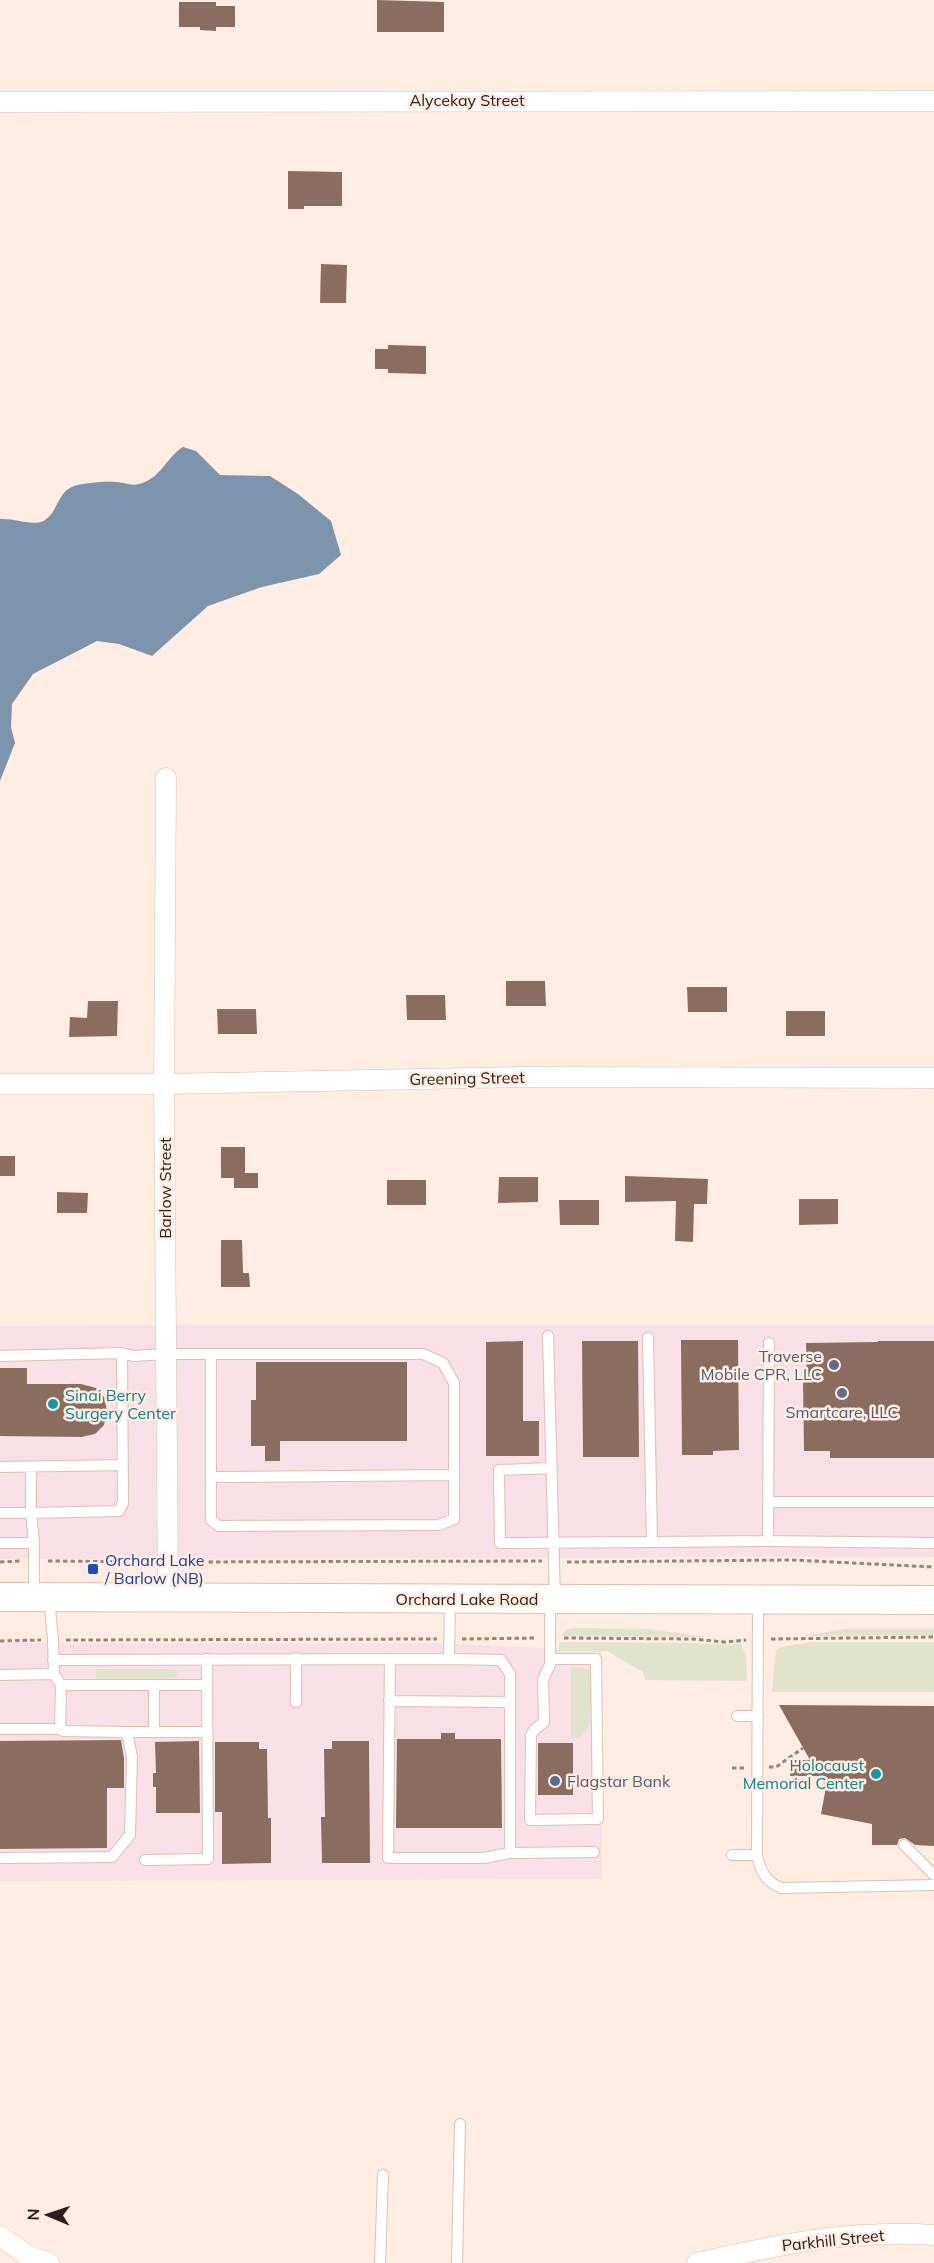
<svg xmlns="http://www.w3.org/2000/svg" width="934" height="2263" viewBox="0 0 934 2263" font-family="Mulish,sans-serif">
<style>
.commercial{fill:#f9dfe6}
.green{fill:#dfe4cb}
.water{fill:#7d95ac}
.building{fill:#8a6d5e}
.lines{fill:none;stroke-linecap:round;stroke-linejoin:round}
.service-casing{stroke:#dfc1b0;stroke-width:12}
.minor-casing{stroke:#dfc1b0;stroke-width:21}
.secondary-casing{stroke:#dfc1b0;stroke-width:30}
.path{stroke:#96867e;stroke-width:3;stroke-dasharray:4.5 3;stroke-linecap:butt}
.service{stroke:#fff;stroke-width:10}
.minor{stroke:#fff;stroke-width:20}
.secondary{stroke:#fff;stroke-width:28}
.service-dot{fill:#5c6f8a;stroke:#ffece2;stroke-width:2}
.culture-dot{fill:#0f9aa8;stroke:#ffece2;stroke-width:2}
.transit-dot{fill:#1a4fb4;stroke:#ffece2;stroke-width:2}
.labels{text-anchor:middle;stroke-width:5;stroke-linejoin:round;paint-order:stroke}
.street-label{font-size:16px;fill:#2c201a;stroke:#ffece2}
.service-label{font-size:16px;fill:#4e5e75;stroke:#ffece2;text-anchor:end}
.culture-label{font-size:16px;fill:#0d838f;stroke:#ffece2;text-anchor:start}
.transit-label{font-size:16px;fill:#164399;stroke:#ffece2;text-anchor:start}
</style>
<rect width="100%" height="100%" fill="#ffece2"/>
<path class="commercial" d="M147,1325H934V1557L0,1559V1326Z
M0,1643H435L602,1651V1879L0,1881Z"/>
<path class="green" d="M578,1628L645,1629L709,1637L561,1636L567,1629Z
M846,1629H934V1635L803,1636Z
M560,1642L694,1643L732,1645L740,1642L746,1655L747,1681L645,1680L643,1672L607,1651H558Z
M810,1642H934V1692H772L776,1650L782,1647Z
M571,1667L590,1670L593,1681L590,1723L579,1738H571Z
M96,1669H174L178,1672L174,1678H96Z"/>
<path class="water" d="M183,447L196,451L220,475L270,476L298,494L331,521L341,555L319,574L262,587L208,606L152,656L119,644L97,641L33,674L12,704L11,727L15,743L0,781V519C12,518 33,525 41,522C58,516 56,492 74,486C85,483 104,481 116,482C129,483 133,488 147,481C162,474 169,455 183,447Z"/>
<path class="building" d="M377,0L444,2V32H377Z
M179,2H216V6H235V27H216V31L200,30V27H179Z
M288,171L342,172V206H304V209H288Z
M321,264L347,265L346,303H320Z
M388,345L426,346V374L388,373V369H375V349H388Z
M506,981H545L546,1006H506Z
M687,987H727V1012H688Z
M406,995H445L446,1020H407Z
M88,1001H118L117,1036L69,1037L70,1017L87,1018Z
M217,1009H256L257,1034H218Z
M786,1011H825V1036H786Z
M221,1147H245V1173H258V1188H234V1178H221Z
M0,1156H15V1176H0Z
M625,1176L708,1179L707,1204H694L693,1242L675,1241L676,1201L625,1202Z
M499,1177H538V1202L498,1203Z
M387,1180H426V1205H387Z
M57,1192L88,1193L87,1213H57Z
M799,1199H838V1224L799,1225Z
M559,1200H599V1225H560Z
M221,1240H242L243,1273H249L250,1287H221Z
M681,1340H738L739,1450L713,1451V1455H682Z
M523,1341V1421H539V1456H486V1342Z
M582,1341H638L639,1457H583Z
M878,1341H934V1458H830V1451H804L803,1378H807L806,1343L878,1342Z
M256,1362H407V1441H280V1461H265V1446H251V1400H256Z
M0,1368H27V1384H81L96,1388L104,1397L107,1411L104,1425L95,1434L81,1437L0,1436Z
M779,1705L934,1706V1846L915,1845L905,1838L899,1839L897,1845H872V1824L821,1814L826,1787L820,1776H790L791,1760H810Z
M441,1733H455V1739H501L502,1828H396L397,1739H441Z
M121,1740L124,1758V1788H107V1848L0,1849V1741Z
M199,1741L200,1813H156V1787H153V1773H156L155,1742Z
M332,1741H369L370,1863H322L321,1817H325L324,1749H332Z
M215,1742H259V1749H267L268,1818H271V1863L222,1864V1812H215Z
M538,1743H573V1795H538Z"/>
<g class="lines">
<g class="service-casing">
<path id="service" d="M548,1336L555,1599
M769,1343L768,1541L934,1543
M0,1356L122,1353
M0,1467L122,1465
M552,1468L499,1470L500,1543L652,1542L648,1338
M211,1477L454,1475
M768,1502H934
M0,1513H31V1468
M652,1542L768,1541
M0,1543H34V1597
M34,1543L31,1513L119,1511L123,1503L122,1353L133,1356L167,1354H423L443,1363L454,1383V1519L439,1525L219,1526L211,1520V1354
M758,1600L757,1855C761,1872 765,1881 781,1888L934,1885
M390,1659L388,1858H484L510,1853V1674L501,1660L449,1659
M550,1659H596L598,1819L530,1820L531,1735L534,1730L544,1722L543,1679L550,1665V1600
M53,1660L449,1659L450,1599
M0,1675L54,1674L53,1640L49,1598
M61,1685H207
M154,1685V1732
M389,1701L510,1702
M296,1702V1658
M737,1716H758
M0,1729H60
M127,1732H207
M904,1845L934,1875
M510,1853L594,1852
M732,1855H757
M0,1858L112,1857L130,1835L132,1757L127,1732L63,1731L60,1729L61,1685L54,1674
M145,1860L208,1859L207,1659
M380,2263L383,2175
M457,2263L460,2124"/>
</g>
<g class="minor-casing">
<path id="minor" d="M0,102L934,101
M166,778L164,1084L168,1598
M0,1084H164L520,1077L934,1078
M0,2236L27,2255L49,2263
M697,2263C776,2245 853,2229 934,2235"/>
</g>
<g class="secondary-casing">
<path id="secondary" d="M0,1597L934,1600"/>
</g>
<path class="path" d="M48,1561L149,1562
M0,1562L20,1561
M186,1562L542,1561
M567,1562L792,1560L934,1567
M564,1638L693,1639L725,1642L746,1640
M462,1639L536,1638
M771,1639L934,1637
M66,1640L437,1639
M0,1641L41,1640
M769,1767H776L803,1748
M732,1768H745"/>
<use href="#service" class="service"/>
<use href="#minor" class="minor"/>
<use href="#secondary" class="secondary"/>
</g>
<g class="service-dot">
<circle cx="834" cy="1365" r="6"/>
<circle cx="842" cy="1393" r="6"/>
<circle cx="555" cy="1781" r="6"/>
</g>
<g class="culture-dot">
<circle cx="53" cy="1404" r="6"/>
<circle cx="876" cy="1774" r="6"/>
</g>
<rect class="transit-dot" x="87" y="1563" width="12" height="12" rx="3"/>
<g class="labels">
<g class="street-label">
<text x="467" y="106">Alycekay Street</text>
<text transform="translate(467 1078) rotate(-1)" y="6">Greening Street</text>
<text transform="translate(165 1188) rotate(-90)" y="6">Barlow Street</text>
<text x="467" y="1605">Orchard Lake Road</text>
<text transform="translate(833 2240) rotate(-6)" y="6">Parkhill Street</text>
</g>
<g class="service-label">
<text x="822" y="1362">Traverse<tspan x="822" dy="18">Mobile CPR, LLC</tspan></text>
<text x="842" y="1418" text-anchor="middle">Smartcare, LLC</text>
<text x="567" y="1787" text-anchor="start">Flagstar Bank</text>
</g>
<g class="culture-label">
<text x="65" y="1401">Sinai Berry<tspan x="65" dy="18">Surgery Center</tspan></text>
<text x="864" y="1771" text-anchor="end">Holocaust<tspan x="864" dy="18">Memorial Center</tspan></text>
</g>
<g class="transit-label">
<text x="105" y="1566">Orchard Lake<tspan x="105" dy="18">/ Barlow (NB)</tspan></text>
</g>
</g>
<g transform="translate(48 2215) rotate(272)" stroke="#ffece2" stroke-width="4.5" paint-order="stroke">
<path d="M0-4.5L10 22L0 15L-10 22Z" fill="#2c201a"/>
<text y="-9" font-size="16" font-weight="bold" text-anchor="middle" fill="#2c201a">N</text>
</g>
</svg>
